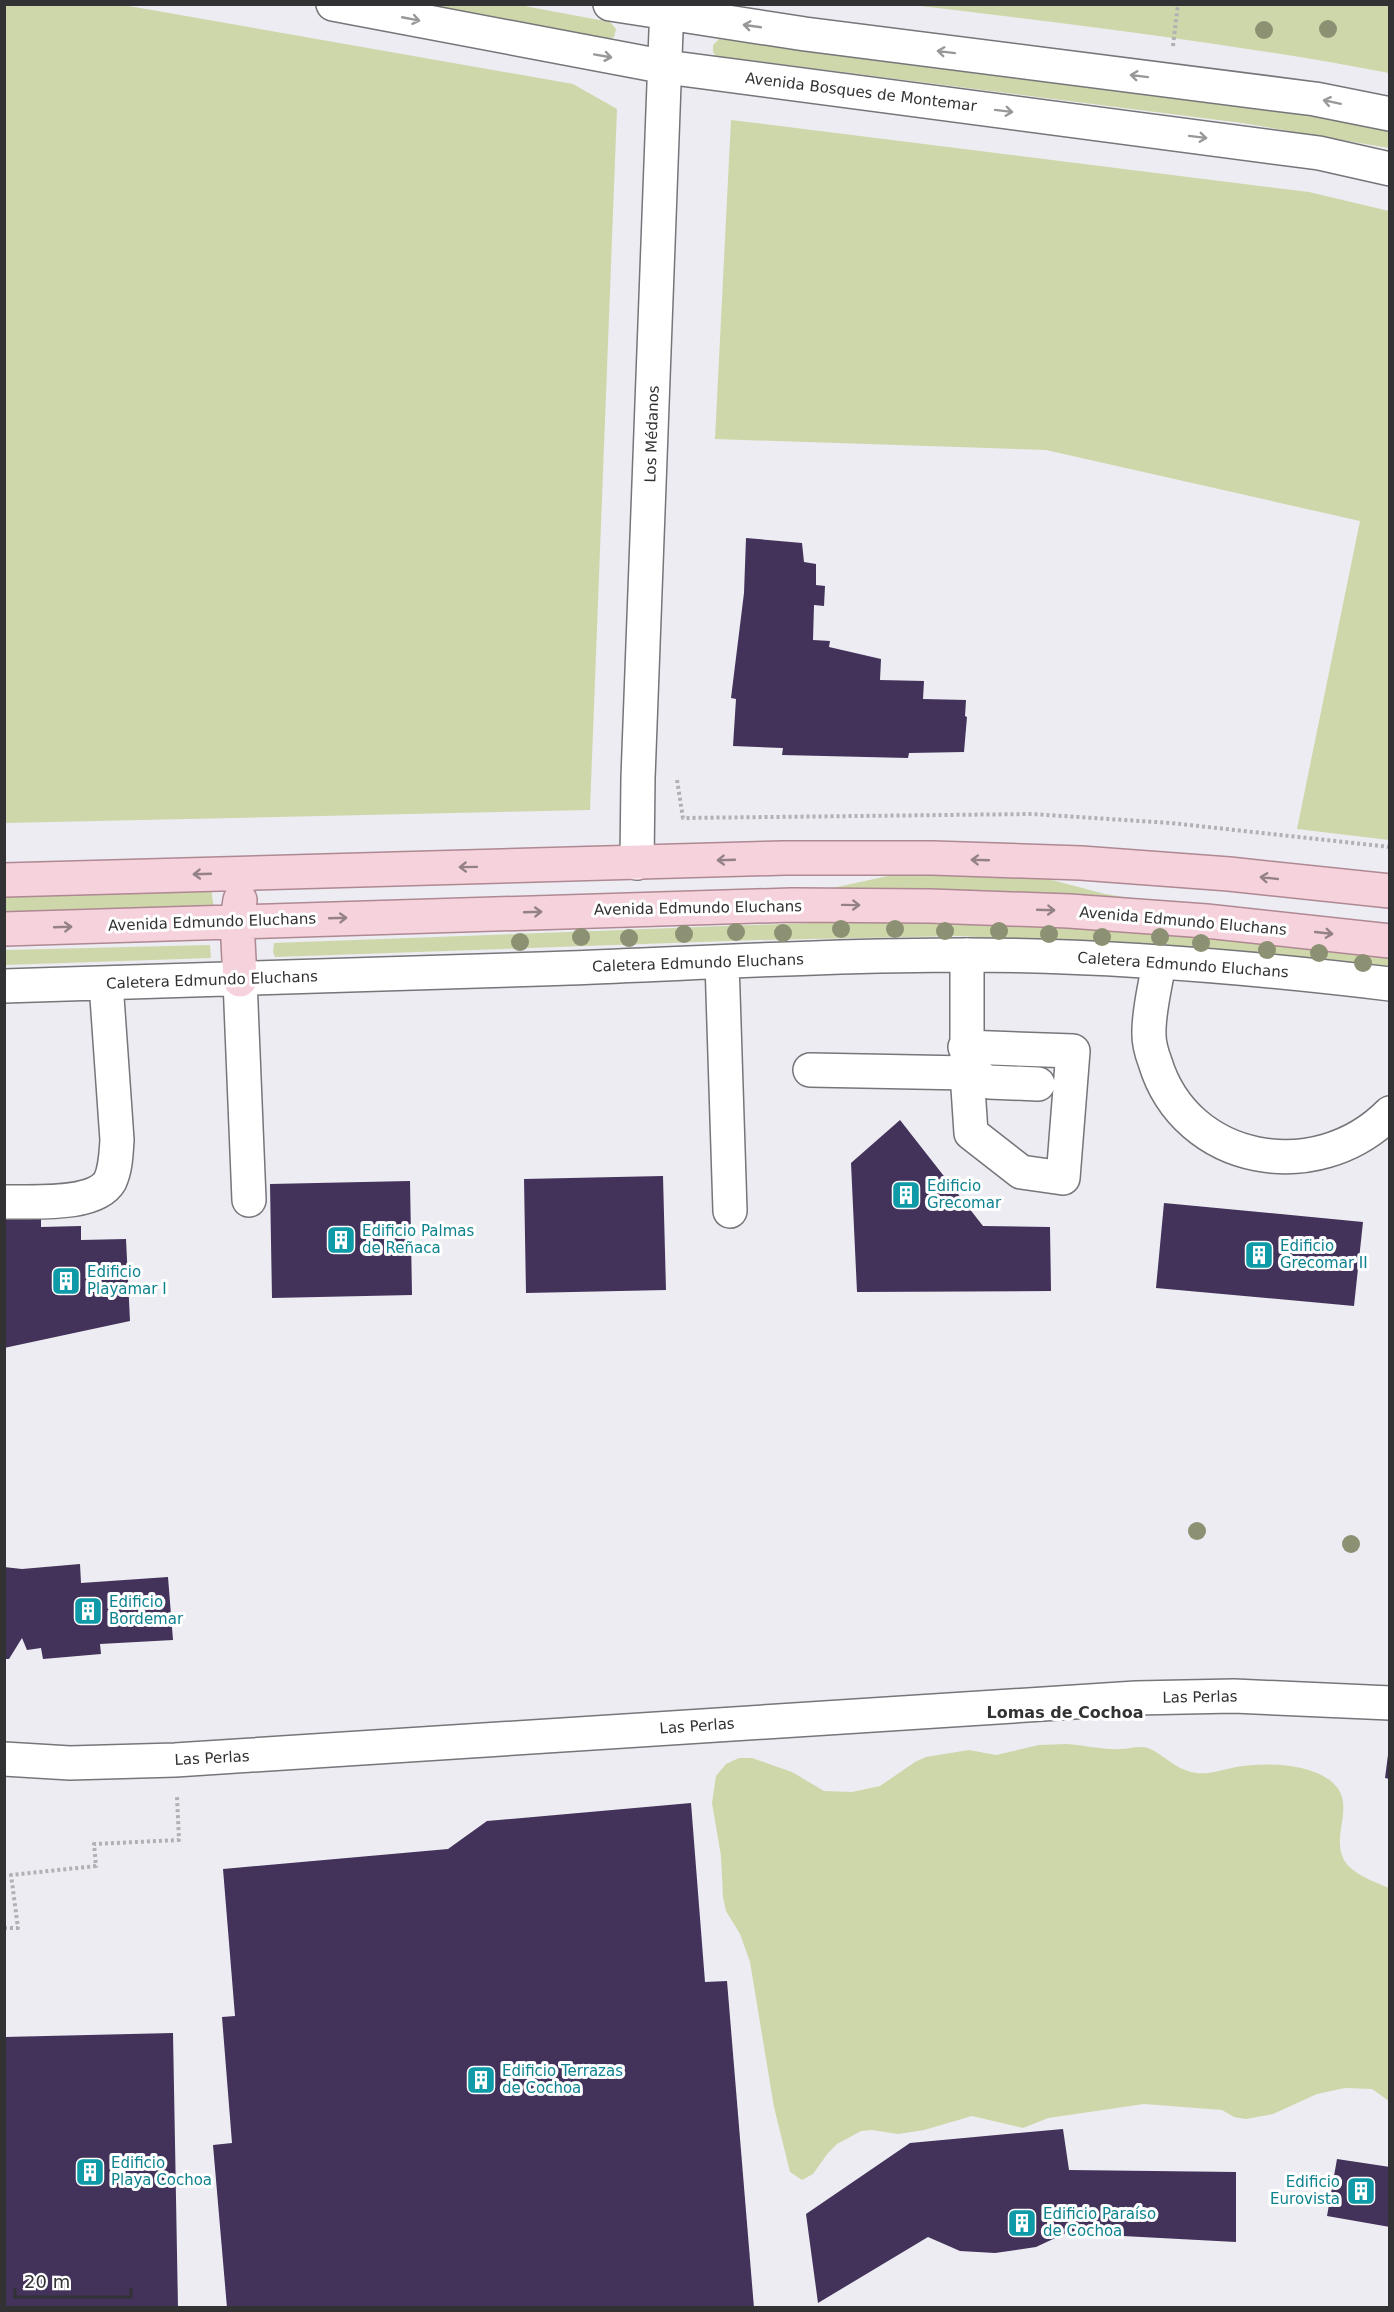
<svg xmlns="http://www.w3.org/2000/svg" width="1394" height="2312" viewBox="0 0 1394 2312" font-family="'DejaVu Sans',sans-serif">
<style>
.green{fill:#ced7a9}
.building{fill:#43325a}
.lines{fill:none;stroke-linecap:round;stroke-linejoin:round}
.minor-casing{stroke:#75757a;stroke-width:36}
.major-casing{stroke:#ae8892;stroke-width:36}
.path{stroke:#b1b1b5;stroke-width:4;stroke-dasharray:3 3;stroke-linecap:butt}
.minor{stroke:#fff;stroke-width:33}
.major{stroke:#f6d3dc;stroke-width:33}
.tree{fill:#8d9173}
.oneway{stroke:#98989a}
.oneway2{stroke:#948288}
.labels{text-anchor:middle;stroke-width:6;stroke-linejoin:round;paint-order:stroke}
.street-label{font-size:15px;fill:#323234;stroke:#fff}
.culture-label{font-size:15px;fill:#0d838f;stroke:#fff;text-anchor:start}
.neighbourhood-label{font-size:16px;font-weight:bold;fill:#323234;stroke:#fff}
</style>
<rect width="100%" height="100%" fill="#ececf2"/>
<path class="green" d="M4,5H123L573,84L617,109L590,810L5,823Z
M426,5H519L610,22L616,29L614,37L607,40Z
M912,5H1389V73C1231,43 1072,24 912,5Z
M719,39L1245,104L1389,128V148L1242,123L716,56L713,52V45Z
M731,120L1309,192L1389,211V840L1297,829L1360,521L1046,450L715,439Z
M931,873L1017,876L1052,880L1105,894L1150,901L1389,924V929L809,893L888,876Z
M211,888L214,909L5,915L4,895Z
M860,921H958L1158,930L1389,955L1390,971L1062,941L958,936L757,940L275,957L273,952L274,943Z
M210,945L211,958L5,965V950Z
M1066,1744C1084,1745 1103,1750 1121,1749C1129,1749 1139,1745 1148,1748C1163,1754 1174,1768 1191,1772C1205,1776 1222,1770 1236,1767C1263,1762 1315,1763 1335,1785C1355,1806 1331,1836 1344,1860C1352,1874 1375,1882 1389,1888V2101L1372,2089L1345,2088L1317,2094L1273,2114L1246,2119L1234,2117L1222,2110L1144,2104L1048,2118L1023,2128L972,2116L924,2130L898,2134L872,2130L861,2131L837,2144L828,2153L813,2174L802,2180L790,2172L774,2107L750,1962L740,1934L726,1911L723,1897L721,1856L712,1803L716,1776L726,1764L739,1758H752L792,1772L824,1791L852,1792L880,1786L915,1762L926,1757L969,1750L996,1755L1039,1745Z"/>
<path class="building" d="M746,538L802,543L804,562L816,564V585L825,586L824,606L814,605L813,640L830,641L829,647L881,659L880,680L924,681L923,699L966,700L965,716L967,717L964,752L909,753L908,758L782,755L783,748L733,746L736,699L731,698L744,593Z
M900,1120L983,1226L1050,1227L1051,1291L857,1292L851,1163Z
M663,1176L666,1290L526,1293L524,1179Z
M410,1181L412,1295L272,1298L270,1184Z
M1164,1203L1363,1222L1354,1306L1156,1288Z
M41,1207V1227L81,1226V1240L126,1239L130,1321L4,1348V1208Z
M80,1564L81,1583L168,1577L173,1640L100,1644L101,1654L43,1659L41,1648L27,1650L22,1638L9,1659H4V1567L22,1569Z
M1388,1755H1390V1779L1385,1778Z
M691,1803L705,1982L727,1981L754,2308H227L213,2145L232,2143L222,2017L235,2016L223,1869L448,1849L487,1821Z
M173,2033L178,2308H4V2037Z
M1063,2129L1069,2170L1236,2172V2242L1066,2233L1036,2247L995,2253L960,2251L928,2237L818,2303L806,2214L910,2143Z
M1337,2159L1390,2167V2227L1327,2216Z"/>
<g class="lines">
<g class="minor-casing">
<path id="minor" d="M333,4L666,67L1319,153L1390,169
M610,4L805,34L1315,99L1390,114
M637,863L638,778L667,4
M722,962L730,1211
M1159,962C1156,984 1148,1012 1149,1035C1149,1043 1152,1054 1155,1062C1186,1165 1317,1187 1390,1113
M240,980L249,1200
M4,986C193,981 381,975 569,968C701,963 833,955 966,955C1107,955 1249,967 1390,984
M965,1047L1073,1051L1063,1178L1021,1172L971,1133L967,1073L989,1082L1038,1084
M810,1070L967,1073V955
M4,1202C32,1201 95,1207 110,1181C116,1168 116,1153 117,1140L106,983
M4,1759L70,1763L175,1760L1136,1698L1234,1696L1390,1703"/>
</g>
<g class="major-casing">
<path id="major" d="M4,880L784,858H933L1081,863L1229,874L1390,891
M4,929L792,905L930,906L1069,911L1206,921L1390,941
M240,980L237,920L240,900"/>
</g>
<path class="path" d="M1173,46L1178,4
M677,780L683,818L1032,814L1171,823L1390,847
M4,1928H18L11,1875L96,1866L94,1844L179,1840L177,1797"/>
<use href="#minor" class="minor"/>
<use href="#major" class="major"/>
</g>
<g class="tree">
<circle cx="1328" cy="29" r="9"/>
<circle cx="1264" cy="30" r="9"/>
<circle cx="841" cy="929" r="9"/>
<circle cx="895" cy="929" r="9"/>
<circle cx="945" cy="931" r="9"/>
<circle cx="999" cy="931" r="9"/>
<circle cx="736" cy="932" r="9"/>
<circle cx="783" cy="933" r="9"/>
<circle cx="684" cy="934" r="9"/>
<circle cx="1049" cy="934" r="9"/>
<circle cx="581" cy="937" r="9"/>
<circle cx="1102" cy="937" r="9"/>
<circle cx="1160" cy="937" r="9"/>
<circle cx="629" cy="938" r="9"/>
<circle cx="520" cy="942" r="9"/>
<circle cx="1201" cy="943" r="9"/>
<circle cx="1267" cy="950" r="9"/>
<circle cx="1319" cy="953" r="9"/>
<circle cx="1363" cy="963" r="9"/>
<circle cx="1197" cy="1531" r="9"/>
<circle cx="1351" cy="1544" r="9"/>
</g>
<defs><path id="oneway-shaft" d="M-6 0H5M1.5-3L5.5 0L1.5 3" fill="none" stroke-width="1.6" stroke-linecap="round" stroke-linejoin="round" transform="scale(1.5)"/></defs>
<g class="oneway">
<use href="#oneway-shaft" transform="translate(411 19) rotate(11)"/>
<use href="#oneway-shaft" transform="translate(752 26) rotate(-172)"/>
<use href="#oneway-shaft" transform="translate(946 52) rotate(-173)"/>
<use href="#oneway-shaft" transform="translate(603 56) rotate(10)"/>
<use href="#oneway-shaft" transform="translate(1139 76) rotate(-173)"/>
<use href="#oneway-shaft" transform="translate(1332 102) rotate(-168)"/>
<use href="#oneway-shaft" transform="translate(1004 111) rotate(7)"/>
<use href="#oneway-shaft" transform="translate(1198 137) rotate(7)"/>
</g>
<g class="oneway2">
<use href="#oneway-shaft" transform="translate(726 860) rotate(178)"/>
<use href="#oneway-shaft" transform="translate(980 860) rotate(-178)"/>
<use href="#oneway-shaft" transform="translate(468 867) rotate(179)"/>
<use href="#oneway-shaft" transform="translate(202 874) rotate(178)"/>
<use href="#oneway-shaft" transform="translate(1269 878) rotate(-174)"/>
<use href="#oneway-shaft" transform="translate(851 905) rotate(1)"/>
<use href="#oneway-shaft" transform="translate(1046 910) rotate(2)"/>
<use href="#oneway-shaft" transform="translate(533 912) rotate(-2)"/>
<use href="#oneway-shaft" transform="translate(338 918) rotate(-2)"/>
<use href="#oneway-shaft" transform="translate(63 927) rotate(-2)"/>
<use href="#oneway-shaft" transform="translate(1324 933) rotate(6)"/>
</g>
<defs>
<g id="building-square" transform="scale(1.5)"><rect x="-9" y="-9" width="18" height="18" rx="4" fill="#0f9aa8" stroke="#fff"/><path d="M-4-6H4V6H1V3H-1V6H-4ZM-2.5-4.3h1.7v1.8h-1.7ZM.8-4.3h1.7v1.8H.8ZM-2.5-1h1.7V.8h-1.7ZM.8-1h1.7V.8H.8Z" fill="#fff"/></g>
</defs>
<g fill-rule="evenodd">
<use href="#building-square" x="906" y="1195"/>
<use href="#building-square" x="341" y="1240"/>
<use href="#building-square" x="1259" y="1255"/>
<use href="#building-square" x="66" y="1281"/>
<use href="#building-square" x="88" y="1611"/>
<use href="#building-square" x="481" y="2080"/>
<use href="#building-square" x="90" y="2172"/>
<use href="#building-square" x="1361" y="2191"/>
<use href="#building-square" x="1022" y="2223"/>
</g>
<g class="labels">
<g class="street-label">
<text transform="translate(861 92) rotate(7)" y="5">Avenida Bosques de Montemar</text>
<text transform="translate(652 434) rotate(-88)" y="5">Los Médanos</text>
<text transform="translate(698 908) rotate(-1)" y="5">Avenida Edmundo Eluchans</text>
<text transform="translate(1183 921) rotate(5)" y="5">Avenida Edmundo Eluchans</text>
<text transform="translate(212 922) rotate(-2)" y="5">Avenida Edmundo Eluchans</text>
<text transform="translate(698 963) rotate(-2)" y="5">Caletera Edmundo Eluchans</text>
<text transform="translate(1183 965) rotate(4)" y="5">Caletera Edmundo Eluchans</text>
<text transform="translate(212 980) rotate(-2)" y="5">Caletera Edmundo Eluchans</text>
<text transform="translate(1200 1697) rotate(-1)" y="5">Las Perlas</text>
<text transform="translate(697 1726) rotate(-4)" y="5">Las Perlas</text>
<text transform="translate(212 1758) rotate(-3)" y="5">Las Perlas</text>
</g>
<g class="culture-label">
<text x="927" y="1191">Edificio<tspan x="927" dy="17">Grecomar</tspan></text>
<text x="362" y="1236">Edificio Palmas<tspan x="362" dy="17">de Reñaca</tspan></text>
<text x="1280" y="1251">Edificio<tspan x="1280" dy="17">Grecomar II</tspan></text>
<text x="87" y="1277">Edificio<tspan x="87" dy="17">Playamar I</tspan></text>
<text x="109" y="1607">Edificio<tspan x="109" dy="17">Bordemar</tspan></text>
<text x="502" y="2076">Edificio Terrazas<tspan x="502" dy="17">de Cochoa</tspan></text>
<text x="111" y="2168">Edificio<tspan x="111" dy="17">Playa Cochoa</tspan></text>
<text x="1340" y="2187" text-anchor="end">Edificio<tspan x="1340" dy="17">Eurovista</tspan></text>
<text x="1043" y="2219">Edificio Paraíso<tspan x="1043" dy="17">de Cochoa</tspan></text>
</g>
<g class="neighbourhood-label">
<text x="1065" y="1718">Lomas de Cochoa</text>
</g>
</g>
<rect width="1394" height="2312" fill="none" stroke="#323234" stroke-width="12"/>
<path d="M15 2288v9h116v-9" fill="none" stroke="#323234" stroke-width="3"/>
<text x="24" y="2288" font-size="18" fill="#323234" stroke="#ffffff" stroke-width="4.5" paint-order="stroke">20 m</text>
</svg>
